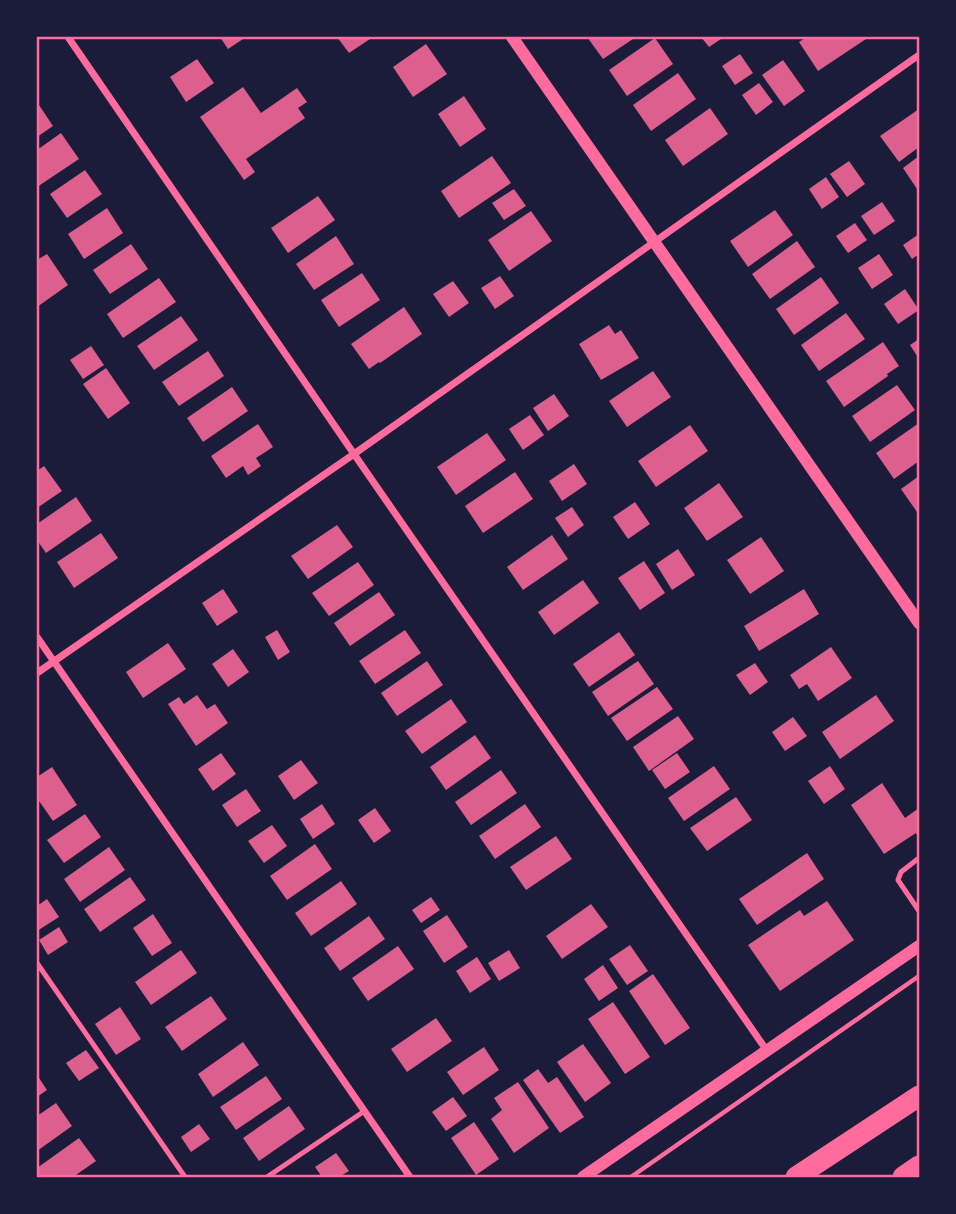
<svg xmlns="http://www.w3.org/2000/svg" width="956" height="1214" viewBox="0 0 956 1214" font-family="'Source Sans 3',sans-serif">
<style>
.building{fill:#dd5f8e}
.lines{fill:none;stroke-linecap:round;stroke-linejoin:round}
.path{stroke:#ff6b9d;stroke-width:4.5}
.service{stroke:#ff6b9d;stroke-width:5}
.minor{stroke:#ff6b9d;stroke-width:7}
.tertiary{stroke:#ff6b9d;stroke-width:12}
.motorway{stroke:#ff6b9d;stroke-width:21}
.neatline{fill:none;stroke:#ff6b9d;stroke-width:2.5}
</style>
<rect width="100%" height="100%" fill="#1b1b3a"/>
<path class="building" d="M220,37H246L228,49Z
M337,37H373L349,53Z
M587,37H636L603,59Z
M701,37H724L709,47Z
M807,37H869L818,71L799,42Z
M655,38L673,64L627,96L609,70Z
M426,44L447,74L413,97L393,67Z
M740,54L753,73L735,85L722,66Z
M197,59L214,83L186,102L170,77Z
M783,60L805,91L784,106L762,75Z
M678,73L696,99L651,131L633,105Z
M759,83L773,102L756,115L742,95Z
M243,87L261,113L297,88L307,102L298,108L305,118L246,159L255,172L244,180L200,117Z
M464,96L486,129L460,147L438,114Z
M37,102L53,126L37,137Z
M710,108L728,134L683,166L665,140Z
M919,109V147L899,162L880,136Z
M61,133L79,159L37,187V150Z
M492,156L511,183L459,218L441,191Z
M919,156V192L903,168Z
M849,161L865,184L847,197L830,174Z
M85,170L102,194L67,218L50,194Z
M826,177L839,197L822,209L809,189Z
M514,189L526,206L504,220L492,203Z
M318,196L335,220L288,253L271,228Z
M882,202L895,221L874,235L861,216Z
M107,208L123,233L84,259L68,234Z
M775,210L793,235L748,267L730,241Z
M531,211L552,241L509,271L488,240Z
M855,223L867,240L848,253L836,236Z
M919,234V254L912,259L903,245Z
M336,236L354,264L314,290L296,264Z
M797,241L815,267L770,299L752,274Z
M131,244L148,269L110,294L93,270Z
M47,254L68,285L37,307V260Z
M879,254L893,275L872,289L858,268Z
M362,273L380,300L339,327L321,300Z
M500,276L514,296L495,309L481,288Z
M821,277L839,303L794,335L776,309Z
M159,278L176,302L123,338L107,314Z
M453,281L469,303L449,317L433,294Z
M905,289L919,310L898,324L884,304Z
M404,307L422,334L380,363L379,362L369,369L351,344Z
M846,313L865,339L819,371L801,345Z
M181,316L198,340L154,370L137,346Z
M609,325L615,334L621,330L639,358L601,380L579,344Z
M919,339V359L910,345Z
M883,342L899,366L887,374L888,376L844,407L826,381Z
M91,346L104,365L83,379L70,360Z
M208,351L224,376L179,406L162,382Z
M106,368L130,403L108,419L83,384Z
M653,371L671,397L627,427L609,401Z
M897,385L915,410L870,442L852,416Z
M232,387L248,411L203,442L187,418Z
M554,394L569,416L548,431L533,408Z
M530,415L544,435L523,450L509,429Z
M919,423V461L894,479L876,453Z
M258,424L273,447L256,458L261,466L248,475L243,466L226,478L211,456Z
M690,425L708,451L656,487L638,461Z
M487,433L506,460L456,495L437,467Z
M574,464L587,484L562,501L549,481Z
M44,466L62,491L37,508V471Z
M515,472L533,499L483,533L465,506Z
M919,476V515L901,489Z
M719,483L743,517L707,541L684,508Z
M76,497L92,521L46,553L37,540V524Z
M635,502L650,524L628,539L613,517Z
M572,507L584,525L568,537L555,518Z
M337,525L353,547L308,579L291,556Z
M101,533L118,558L74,588L57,562Z
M552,535L568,559L523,590L507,567Z
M761,537L784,571L750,594L727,560Z
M678,549L695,575L672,590L656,564Z
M644,561L665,593L640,610L618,578Z
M358,562L374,585L329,616L312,593Z
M583,580L599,603L554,635L538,612Z
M223,589L238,612L217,626L202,603Z
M804,589L819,614L759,651L744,626Z
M379,592L395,615L350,646L334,623Z
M277,630L290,652L278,660L265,637Z
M405,630L421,653L375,684L359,661Z
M619,632L635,655L589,687L573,664Z
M168,643L186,669L143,698L126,672Z
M831,647L852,678L818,701L807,684L799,689L790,675Z
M233,649L249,672L228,687L212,664Z
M427,661L443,685L397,716L381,693Z
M638,661L654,684L608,716L592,692Z
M755,663L768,682L750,695L736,675Z
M657,687L673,709L627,741L611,718Z
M197,695L207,709L215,704L228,723L196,746L168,704L179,697L184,704Z
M876,695L894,721L840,759L822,732Z
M451,699L467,722L422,754L405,731Z
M678,716L694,739L649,771L633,747Z
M793,717L807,736L785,751L772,732Z
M475,735L491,758L446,790L430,767Z
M221,753L236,774L213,791L198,769Z
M677,753L690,772L665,789L652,770Z
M301,760L318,783L294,800L278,776Z
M714,766L730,789L684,821L668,798Z
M830,766L845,789L824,804L808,781Z
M52,767L77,805L53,821L37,798V777Z
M501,770L517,793L471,825L455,802Z
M882,783L905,818L919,808V839L916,833L884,854L851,805Z
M246,789L261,811L237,827L222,805Z
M736,797L752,820L707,851L690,828Z
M322,804L335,824L313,839L300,819Z
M525,804L541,827L495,859L479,836Z
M375,808L391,831L374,843L358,820Z
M85,814L101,837L64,863L47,840Z
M272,825L287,846L264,863L248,841Z
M556,836L572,859L526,890L510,867Z
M315,844L332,869L287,900L270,876Z
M109,847L125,870L80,902L64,879Z
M807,853L824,879L757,925L739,899Z
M130,877L146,900L100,932L84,909Z
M341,881L357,904L311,936L295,913Z
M431,897L440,910L421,923L412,910Z
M47,899L59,917L37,931V906Z
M827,901L854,940L780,991L748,945L800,910L804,916Z
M591,904L608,927L562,959L546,936Z
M153,914L172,943L152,956L133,928Z
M447,915L468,947L444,963L423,931Z
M369,916L385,939L340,971L324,948Z
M59,927L68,942L48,955L39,940Z
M630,945L648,971L627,985L609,959Z
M398,946L414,969L368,1001L352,978Z
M181,950L197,973L151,1005L135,982Z
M509,950L520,968L499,981L488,963Z
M477,957L491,979L470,993L456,971Z
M603,965L618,988L599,1001L584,979Z
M653,974L690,1028L665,1045L629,991Z
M211,996L227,1019L182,1051L165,1027Z
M613,1002L650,1057L625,1074L588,1019Z
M120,1007L141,1039L116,1055L95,1024Z
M436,1018L452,1041L407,1072L391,1049Z
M243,1042L259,1065L213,1097L198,1074Z
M583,1044L611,1083L585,1102L557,1062Z
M484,1047L499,1070L463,1095L447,1072Z
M86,1050L99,1068L79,1081L66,1063Z
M538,1069L548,1083L557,1077L584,1117L560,1133L523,1080Z
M37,1075L47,1090L37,1097Z
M266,1076L282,1099L236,1130L220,1107Z
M518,1082L549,1128L514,1153L491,1119L502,1110L494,1098Z
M453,1097L467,1116L446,1131L432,1112Z
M56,1103L72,1126L37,1151V1116Z
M289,1106L305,1129L259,1161L243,1138Z
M474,1122L499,1159L476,1175L451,1138Z
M199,1124L210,1139L191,1152L181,1137Z
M79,1138L96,1161L73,1177H39L37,1174V1168Z
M336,1153L349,1171L339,1177H322L315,1167Z"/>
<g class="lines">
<path class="path" d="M631,1177L919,976"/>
<path class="service" d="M919,858L901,872L898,880L919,911
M37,963L185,1177
M267,1177L363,1112"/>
<path class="minor" d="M68,37L354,454L767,1051
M37,637L410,1177
M37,673L354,454L919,55"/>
<path class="tertiary" d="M512,37L919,623
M583,1177L919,946"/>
<path class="motorway" d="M796,1177L919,1096
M903,1177L919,1166"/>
</g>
<rect width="956" height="1214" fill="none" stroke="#1b1b3a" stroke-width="77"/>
<rect x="38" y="38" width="880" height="1138" class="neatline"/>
</svg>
